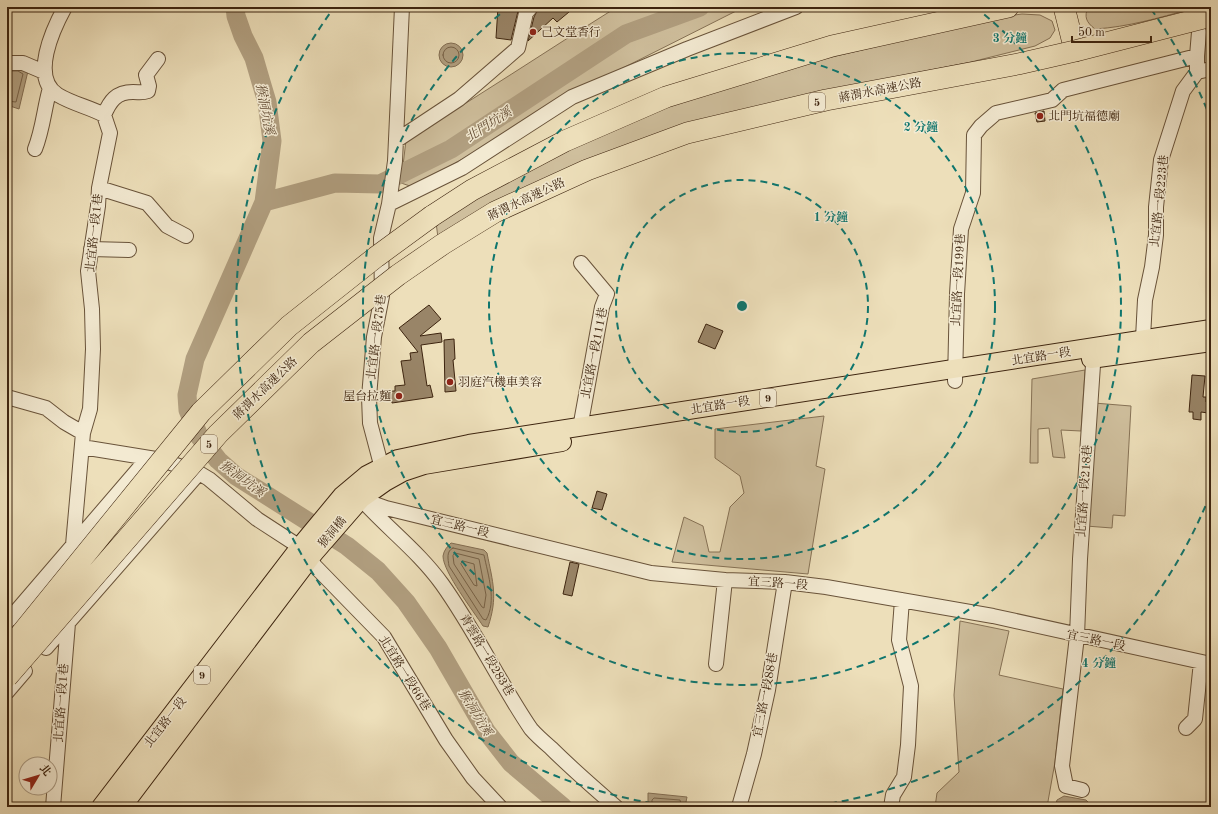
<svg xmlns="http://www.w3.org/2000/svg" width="1218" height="814" viewBox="0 0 1218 814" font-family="'Old Standard TT','Noto Serif TC',serif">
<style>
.green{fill:#cfbf9d;stroke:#867256}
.water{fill:#b19f80;stroke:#836e53}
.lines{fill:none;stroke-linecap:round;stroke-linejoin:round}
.shore{stroke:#776248;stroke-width:1}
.river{stroke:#b19f80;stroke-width:19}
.building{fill:#998568;stroke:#3d240f}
.minor-casing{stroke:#69533a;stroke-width:16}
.major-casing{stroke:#3d240f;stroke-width:20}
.highway-casing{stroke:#3d240f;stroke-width:22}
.minor{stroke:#f3ead2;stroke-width:14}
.major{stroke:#eddfba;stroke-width:18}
.highway{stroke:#eddfba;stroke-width:21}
.highway-bridge-casing{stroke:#3d240f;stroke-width:22;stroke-linecap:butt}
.highway-bridge{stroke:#eddfba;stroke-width:21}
.ring{fill:none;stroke:#0f766e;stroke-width:2;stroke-dasharray:7 5}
.poi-dot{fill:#8f2418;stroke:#f3ead2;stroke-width:1.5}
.labels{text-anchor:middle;stroke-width:3;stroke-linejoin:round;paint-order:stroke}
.shield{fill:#f3ead2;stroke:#745f4a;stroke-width:1}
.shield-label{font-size:11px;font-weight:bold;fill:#3d240f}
.poi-label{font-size:12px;fill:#3d240f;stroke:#f3ead2;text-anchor:start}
.street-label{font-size:12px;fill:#3d240f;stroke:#f3ead2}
.water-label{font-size:13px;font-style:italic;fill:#604931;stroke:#f3ead2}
.centre{fill:#0f766e;stroke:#f3ead2;stroke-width:2}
.ring-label{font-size:12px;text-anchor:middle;font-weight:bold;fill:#0f766e;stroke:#f3ead2;stroke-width:3;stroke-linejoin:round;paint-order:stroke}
</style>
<rect width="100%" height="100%" fill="#eddfba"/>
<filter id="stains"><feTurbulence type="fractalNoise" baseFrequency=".005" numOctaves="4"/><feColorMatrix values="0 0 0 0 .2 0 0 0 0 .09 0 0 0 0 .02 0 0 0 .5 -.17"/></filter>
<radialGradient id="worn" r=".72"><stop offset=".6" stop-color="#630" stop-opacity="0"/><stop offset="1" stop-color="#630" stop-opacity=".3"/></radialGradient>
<path class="green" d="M617,7H744L621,69L413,187L401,183L406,140C478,97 546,51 617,7Z
M1088,7H1191V9C1158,18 1128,27 1095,29C1086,22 1084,17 1088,7Z
M1022,14L1040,15L1052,21L1055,30L1050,38L1035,46L971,62L795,97L438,238L436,222L476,196L612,127L765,73L1000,17Z
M1085,370L1081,431L1061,430L1065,458L1053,457L1049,428L1038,429V463H1030L1032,379Z
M1094,403L1131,406L1125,516L1113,515L1112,528L1086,526Z
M824,416L816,466L825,469L808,574L672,562L684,517L703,526L709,552H720L730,507L744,493L740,476L715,458V429Z
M960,621L1009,631L999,675L1063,689L1055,762L1047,807H935L937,793L959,772L954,695Z"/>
<path class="water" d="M439 55a12 12 0 1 1 24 0a12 12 0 1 1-24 0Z
M7,67L28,71L19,109L7,105Z
M451,543L484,550L487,553C493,583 498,597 488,627L483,626C474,612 443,572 443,556C444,550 447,547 451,543Z
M648,793L687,797L685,807H648Z
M1064,796L1086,800L1090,804V807H1055L1057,800Z"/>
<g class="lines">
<path class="shore" d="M443 55a8 8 0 1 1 16 0a8 8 0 1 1-16 0Z
M7,71H18L23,74L16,102L7,101
M453,548L484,555C488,575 497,601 486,620L483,619L449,566C448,559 446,551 453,548Z
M455,553L479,559L486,595L484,608L482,607L454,564L453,556Z
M463,561L474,564L477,586L474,585L461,564Z
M652,807V800L654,798L680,800L682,807"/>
<path class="river" d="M235,7L236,16L243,36L254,58L261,82L267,102L272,141L264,202L195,359L187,395L188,410L199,436L218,460L236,476L347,546L378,571L406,602L438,648L486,731L511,763L563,807
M264,202L335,183L380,184L451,149L626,34L700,7"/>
</g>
<path class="building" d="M498,7H519L511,40L496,38Z
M539,7H575L557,22L553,18L528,41L534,17Z
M1044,111L1045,121L1037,122L1035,113Z
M429,305L441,319L420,336L441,333L442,342L421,345L427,386L430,385L433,397L392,403L390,391H395V386L405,385L401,361L411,360L410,353L418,352L399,328Z
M706,324L723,331L715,349L698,342Z
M454,339L455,359L453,360L456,391L445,392L444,340Z
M1192,375L1205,376L1203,397H1206V402L1209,403L1208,413L1201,412V420L1193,419V412H1189Z
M597,491L607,494L602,510L592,508Z
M570,562L579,564L572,596L563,594Z"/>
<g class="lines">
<g class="minor-casing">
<path id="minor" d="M65,7C53,29 30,78 58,95C73,104 89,107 104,115L110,133L99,188L98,206L88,271L92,309L93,349L90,409L83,433L73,545
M7,63H23L44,72
M1197,72L1211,69
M104,115C110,101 116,92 133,92C140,92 142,93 148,91L149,86L146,75L158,59
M397,140L459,99L518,48L526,13L531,7
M35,149C43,129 44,109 50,88
M99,188L147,203L167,226L186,236
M389,204L462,168L572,97L687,49L796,7
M91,249L129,250
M1144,348L1143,338L1145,300L1152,267L1156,235V207L1161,160L1183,91L1197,72V56L1199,32
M955,381L957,294L961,229L973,193L974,135L981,126L996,113L1052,100L1063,90L1197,56
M7,397L46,408L64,422L83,433
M580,428L602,307L607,294L581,263
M82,447L162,460L199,473L209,479L257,519L300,547L309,560L384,637L446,740L473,778L500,807
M384,476L370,423L369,397L374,337L382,296L381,238L389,204L395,161L402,7
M356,493L361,499L386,508L651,573L725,580L785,582L826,587L993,616L1211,664
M362,500C388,529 419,552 442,584C475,630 499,682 531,729C537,736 544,742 551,748C572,769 594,788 616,807
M7,616L38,620
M7,622L147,459
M46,648L199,473
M716,664L725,580
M7,692L25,671
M1186,728L1195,719L1201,662
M1082,790L1066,786L1062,766L1077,636L1080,559L1094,350
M53,807L68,623H65
M739,807L754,754L768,690L785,582
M891,807L893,795L904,777L908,745L911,686L899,640L902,600"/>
</g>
<g class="major-casing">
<path id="major" d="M1091,359L1211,342
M101,807L303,543L342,496L367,475L398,459L469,444L1211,329
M122,807L314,553L354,507L361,499L385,482L403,472L424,465L562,442"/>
</g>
<g class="highway-casing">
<path id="highway" d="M1064,7L1075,51
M432,216L472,190L565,141L666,97L832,46L1008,7"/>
</g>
<use href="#minor" class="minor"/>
<use href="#major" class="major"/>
<use href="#highway" class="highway"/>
<g class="highway-bridge-casing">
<path id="highway-bridge" d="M7,651L201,412L289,326L376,257L432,216
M7,677L218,434L311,343L398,275L443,244L495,212L587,170L687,133L826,100L1018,64L1075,51L1211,16"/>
</g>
<use href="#highway-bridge" class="highway-bridge"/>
</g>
<g class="ring">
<circle cx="742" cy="306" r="126"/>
<circle cx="742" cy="306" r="253"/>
<path d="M975 7A379 379 0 1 1 509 7"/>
<path d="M1210 495A505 505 0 0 1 808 807M676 807A505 505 0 0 1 333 9M1151 9A505 505 0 0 1 1210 117"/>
</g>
<g class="poi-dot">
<circle cx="533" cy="32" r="4"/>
<circle cx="1040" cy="116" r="4"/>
<circle cx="450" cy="382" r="4"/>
<circle cx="399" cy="396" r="4"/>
</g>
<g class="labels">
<g class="shield">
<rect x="809" y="93" width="16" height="18" rx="3"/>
<rect x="760" y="389" width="16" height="18" rx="3"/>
<rect x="201" y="435" width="16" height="18" rx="3"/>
<rect x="194" y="666" width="16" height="18" rx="3"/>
</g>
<g class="shield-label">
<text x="817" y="106">5</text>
<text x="768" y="402">9</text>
<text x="209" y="448">5</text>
<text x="202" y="679">9</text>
</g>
<g class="poi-label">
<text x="541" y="36">己文堂香行</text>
<text x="1048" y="120">北門坑福德廟</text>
<text x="458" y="386">羽庭汽機車美容</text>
<text x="391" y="400" text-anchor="end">屋台拉麵</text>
</g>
<g class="street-label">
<text transform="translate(880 90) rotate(-11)" y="4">蔣渭水高速公路</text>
<text transform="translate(526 199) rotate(-25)" y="4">蔣渭水高速公路</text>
<text transform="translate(1159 201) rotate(-84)" y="4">北宜路一段223巷</text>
<text transform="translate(94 233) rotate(-84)" y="4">北宜路一段1巷</text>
<text transform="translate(958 280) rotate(-87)" y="4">北宜路一段199巷</text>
<text transform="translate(376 337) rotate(-83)" y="4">北宜路一段75巷</text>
<text transform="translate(594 353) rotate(-79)" y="4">北宜路一段111巷</text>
<text transform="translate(1041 356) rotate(-9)" y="4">北宜路一段</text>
<text transform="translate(265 388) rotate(-44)" y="4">蔣渭水高速公路</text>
<text transform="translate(720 405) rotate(-9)" y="4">北宜路一段</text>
<text transform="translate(1084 491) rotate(-86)" y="4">北宜路一段218巷</text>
<text transform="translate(460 526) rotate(14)" y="4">宜三路一段</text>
<text transform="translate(332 532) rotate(-50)" y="4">猴洞橋</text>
<text transform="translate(778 583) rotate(4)" y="4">宜三路一段</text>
<text transform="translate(1096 640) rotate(12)" y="4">宜三路一段</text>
<text transform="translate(487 655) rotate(59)" y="4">青雲路一段283巷</text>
<text transform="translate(405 673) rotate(58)" y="4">北宜路一段66巷</text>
<text transform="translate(765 695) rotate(-79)" y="4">宜三路一段88巷</text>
<text transform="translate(61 703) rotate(-86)" y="4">北宜路一段1巷</text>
<text transform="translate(165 722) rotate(-52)" y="4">北宜路一段</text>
</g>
<g class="water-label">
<text transform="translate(266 109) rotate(79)" y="5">猴洞坑溪</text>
<text transform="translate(488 124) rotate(-33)" y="5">北門坑溪</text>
<text transform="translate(243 478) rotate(36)" y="5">猴洞坑溪</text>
<text transform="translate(476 712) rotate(59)" y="5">猴洞坑溪</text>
</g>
</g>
<circle cx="742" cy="306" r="6" class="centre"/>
<g class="ring-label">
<text x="1010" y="42">3 分鐘</text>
<text x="921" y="131">2 分鐘</text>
<text x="831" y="221">1 分鐘</text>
<text x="1099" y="667">4 分鐘</text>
</g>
<rect width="1218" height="814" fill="none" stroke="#eddfba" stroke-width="24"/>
<rect x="8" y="8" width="1202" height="798" fill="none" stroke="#3d240f" stroke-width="2"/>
<rect x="12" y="12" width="1194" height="790" fill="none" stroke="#3d240f"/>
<g transform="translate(38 776) rotate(52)"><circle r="19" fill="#f3ead2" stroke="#aa9b84"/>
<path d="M0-3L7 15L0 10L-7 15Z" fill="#8f2418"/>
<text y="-6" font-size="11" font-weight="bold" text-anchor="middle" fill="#3d240f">北</text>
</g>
<path d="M1072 36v6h79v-6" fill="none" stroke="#3d240f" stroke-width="2"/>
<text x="1078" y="36" font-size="12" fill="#3d240f" stroke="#f3ead2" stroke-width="3" paint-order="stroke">50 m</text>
<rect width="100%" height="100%" filter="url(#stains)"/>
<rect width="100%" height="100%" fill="url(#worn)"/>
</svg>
